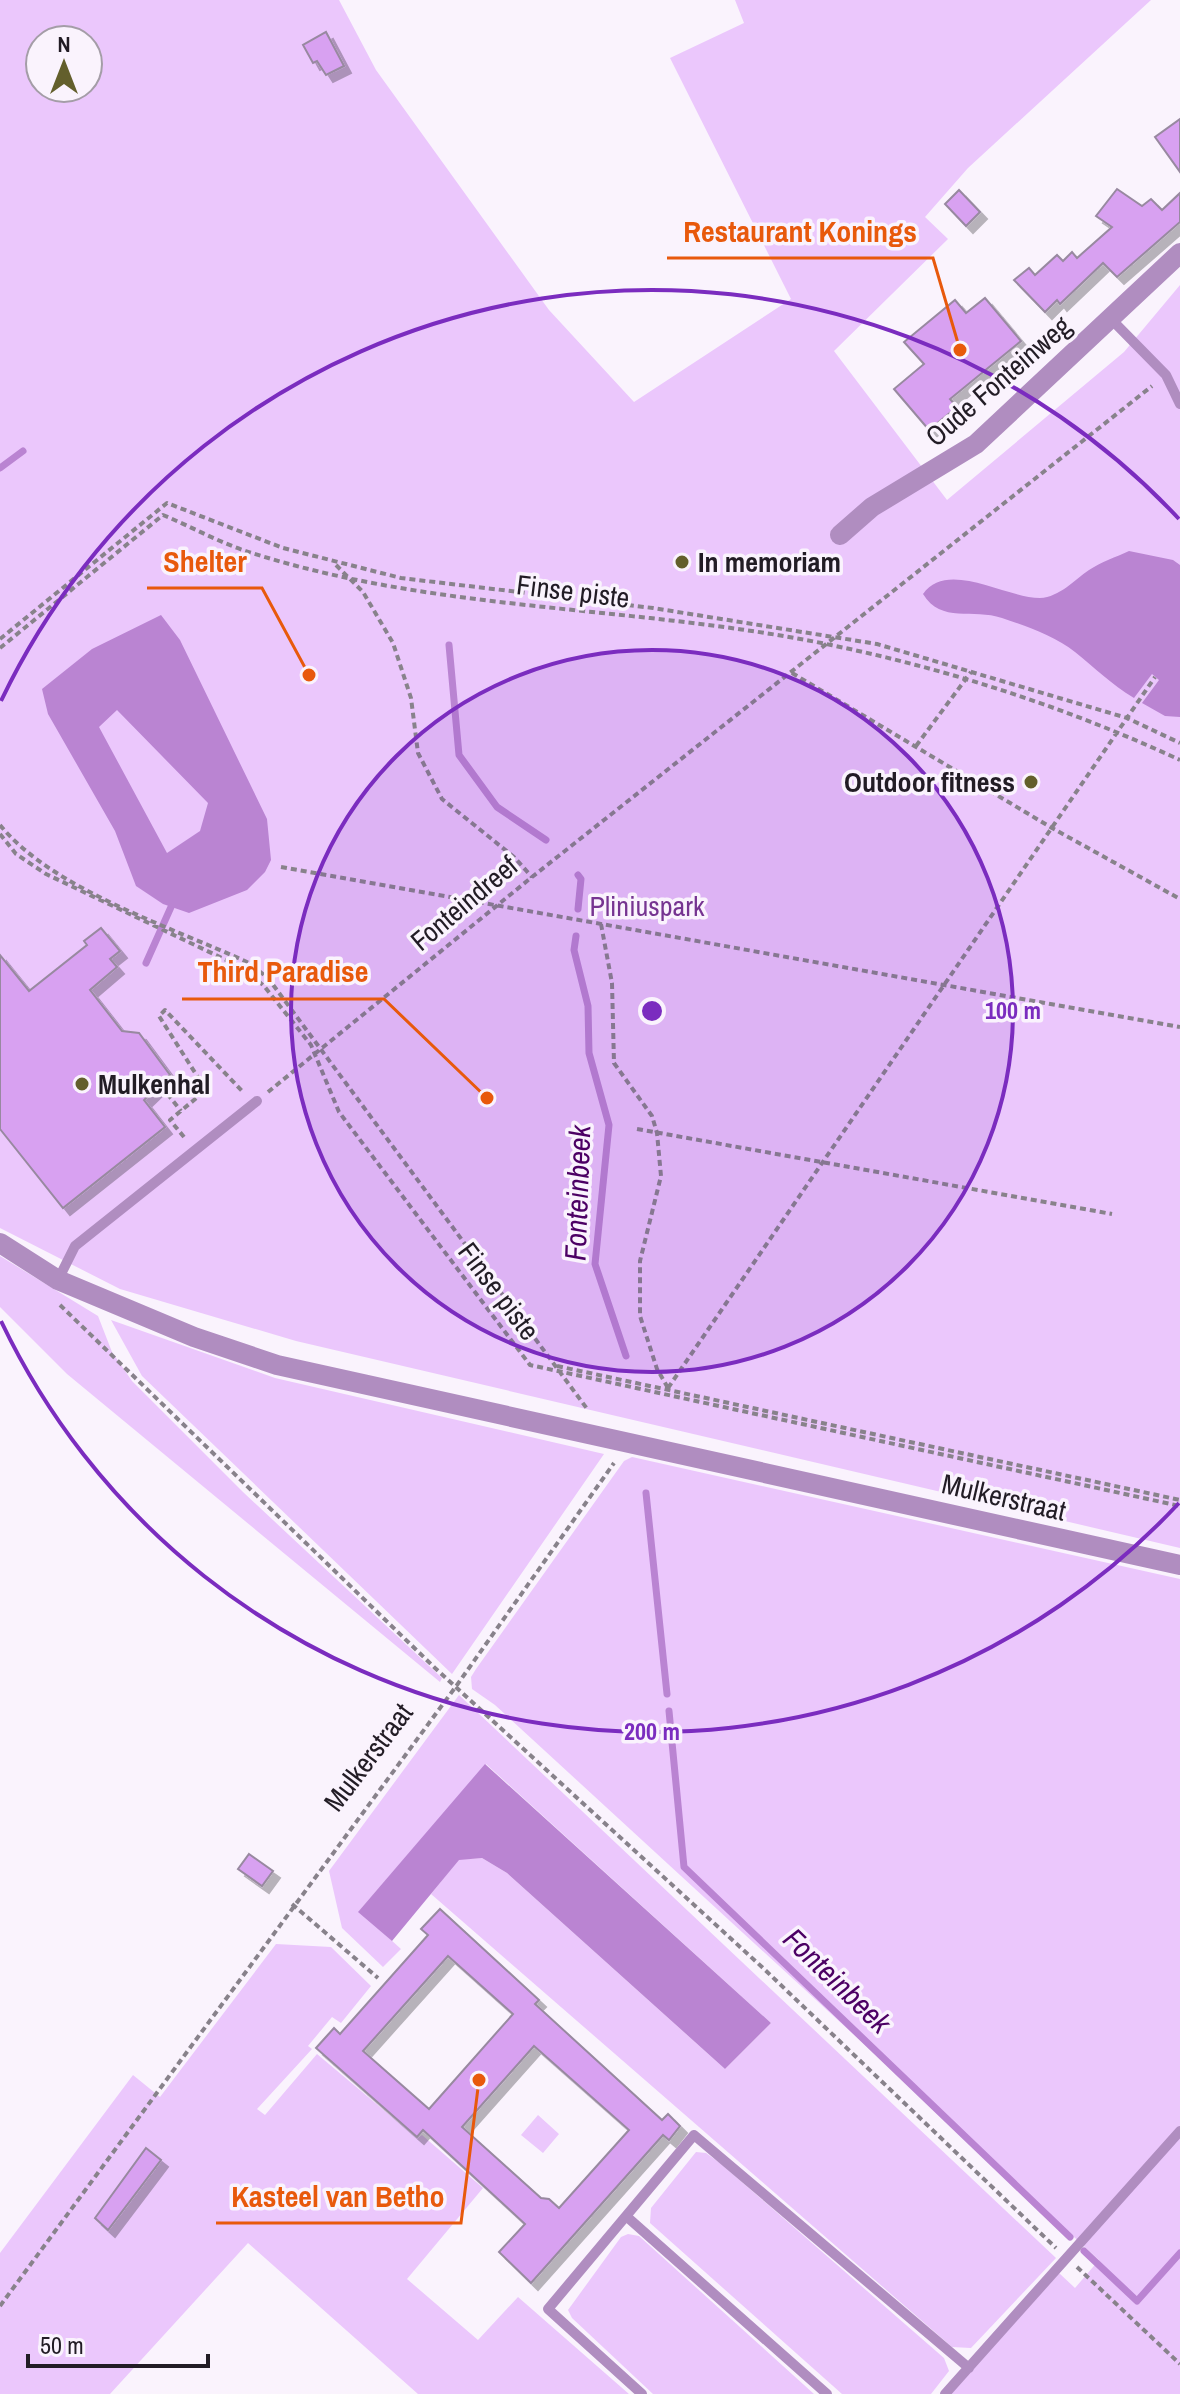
<svg xmlns="http://www.w3.org/2000/svg" width="1180" height="2394" viewBox="0 0 1180 2394" font-family="'Archivo Narrow',sans-serif">
<style>
.green{fill:#ebc7fc;fill-rule:evenodd}
.water{fill:#ba84d2;fill-rule:evenodd}
.lines{fill:none;stroke-linecap:round;stroke-linejoin:round}
.stream{stroke:#ba84d2;stroke-width:7}
.building{fill:#d8a1f1;stroke:#9889a0;stroke-width:2;fill-rule:evenodd;filter:url(#shadow)}
.path{stroke:#88828b;stroke-width:4;stroke-dasharray:6 4;stroke-linecap:butt}
.lane{stroke:#b08dc0;stroke-width:10}
.street{stroke:#b08dc0;stroke-width:20}
.ring{fill:none;stroke:#7b2cbf;stroke-width:4}
.poi-dot{fill:#635f2c;stroke:#faf3fd;stroke-width:3}
.labels{text-anchor:middle;stroke-width:7;stroke-linejoin:round;paint-order:stroke}
.street-label{font-size:28px;fill:#221c25;stroke:#faf3fd}
.poi-label{font-size:28px;font-weight:bold;fill:#221c25;stroke:#faf3fd;text-anchor:start}
.park-label{font-size:28px;fill:#763491;stroke:#faf3fd}
.water-label{font-size:30px;font-style:italic;fill:#4c0064;stroke:#faf3fd}
.centre{fill:#7b2cbf;stroke:#faf3fd;stroke-width:4}
.ring-label{font-size:24px;text-anchor:middle;font-weight:bold;fill:#7b2cbf;stroke:#faf3fd;stroke-width:7;stroke-linejoin:round;paint-order:stroke}
.leader{fill:none;stroke:#e8590c;stroke-width:3}
.callout-dot{fill:#e8590c;stroke:#faf3fd;stroke-width:3}
.callout-label{font-size:30px;text-anchor:middle;font-weight:bold;fill:#e8590c;stroke:#faf3fd;stroke-width:7;stroke-linejoin:round;paint-order:stroke}
</style>
<defs>
<filter id="shadow"><feDropShadow dx="7" dy="7" stdDeviation="0" flood-color="#0004"/></filter>
</defs>
<rect width="100%" height="100%" fill="#faf3fd"/>
<path class="green" d="M0,0H339L376,70L549,310L634,402L791,299L670,58L744,23L735,0H1151L968,168L925,217L948,239L834,351L947,500L1124,352L1180,285V1548L296,1341L120,1289L0,1228ZM40,40H88V88H40Z
M0,1256L98,1316L112,1352L132,1381L243,1492L442,1678L440,1682L67,1374L0,1307Z
M111,1320L275,1378L604,1454L452,1674L142,1376Z
M632,1457L1180,1579V2394H951L1059,2273L1075,2288L1099,2260L495,1705L472,1689L471,1677L476,1669L624,1461Z
M459,1695L1056,2258L971,2348L952,2347L431,1894L459,1859L482,1858L507,1873L725,2069L771,2023L486,1764L359,1911L401,1949L383,1967L342,1928L329,1871Z
M276,1944L331,1947L371,1986L341,2023L332,2017L308,2046L312,2049L257,2109L265,2115L317,2054L417,2138L422,2135L483,2188L407,2279L478,2340L518,2297L629,2394H418L248,2243L110,2394H0V2253L133,2075L160,2097Z
M538,2115L559,2134L543,2153L521,2135Z
M696,2152L706,2153L720,2163L944,2358L949,2371L931,2394H842L650,2223L651,2208Z
M628,2234L639,2236L814,2394H653L572,2318L568,2310L621,2237Z"/>
<path class="water" d="M1129,551L1173,560L1180,565V717L1165,716L1142,703L1159,680L1152,674L1134,698C1111,684 1095,668 1075,652C1055,636 1026,626 1002,618C973,608 941,624 923,594C947,559 1006,598 1040,598C1060,597 1074,580 1089,570C1101,562 1116,557 1129,551Z
M161,615L180,640L267,819L271,860L265,872L247,890L189,913L163,904L136,886L115,831L48,714L42,689L92,649ZM117,710L208,803L200,831L167,853L99,727Z
M485,1764L771,2023L725,2069L507,1873L482,1858L459,1860L392,1941L358,1912Z"/>
<g class="lines">
<path class="stream" d="M0,468L23,451
M449,645L459,755L497,807L546,840
M578,875L581,879L578,909
M576,936L574,950L588,1006L589,1053L609,1125L595,1264L626,1356
M146,963L171,907
M646,1493L667,1694
M669,1711L684,1867L1070,2237
M1084,2251L1137,2301L1180,2253"/>
</g>
<path class="building" d="M326,32L344,66L326,75L317,61L313,63L303,45Z
M1180,119V172L1155,137Z
M1117,189L1142,206L1151,199L1162,210L1180,193V222L1117,277L1103,263L1060,304L1057,300L1045,312L1014,280L1029,268L1035,275L1057,255L1063,261L1072,252L1077,258L1112,227L1096,216Z
M959,190L980,212L966,226L945,204Z
M985,298L1021,341L950,399L957,407L929,430L894,389L924,364L904,342L955,300L966,313Z
M101,928L120,951L110,959L117,967L90,990L122,1031L139,1033L170,1075L144,1100L165,1127L63,1208L0,1129V955L29,991L87,945L84,941Z
M249,1854L273,1871L262,1886L238,1869Z
M440,1909L539,2000L535,2004L662,2120L668,2114L680,2126L669,2140L663,2135L531,2283L499,2252L525,2224L423,2130L417,2137L316,2048L334,2028L340,2034L428,1935L421,1929ZM448,1956L513,2014L429,2109L363,2051ZM534,2046L629,2130L559,2208L549,2199L541,2198L462,2127Z
M146,2148L161,2160L108,2230L95,2218Z"/>
<g class="lines">
<path class="path" d="M336,565L363,592L393,643L411,698L418,753L442,799L514,857L532,877
M0,639L167,503L283,548L401,578L653,608L877,644L1127,718L1180,743
M0,648L163,515C192,527 222,544 252,553C440,613 639,605 831,645C951,670 1068,708 1180,760
M792,673L1052,828L1180,899
M916,746L971,672
M0,825C53,890 172,927 249,963L268,978L588,1410
M0,834L16,854L46,874L245,969L264,986L311,1045L339,1112L530,1365L1180,1506
M281,867L1180,1027
M601,924L612,983L614,1063L652,1116L657,1133L661,1176L640,1261V1316L657,1369L668,1388
M161,1086L181,1111
M268,1092L532,877L1152,386
M637,1129L1112,1214
M184,1137L170,1120L206,1090L159,1016L165,1010L244,1093
M60,1305L435,1668L762,1967L1056,2248
M557,1366L1180,1500
M668,1388L1155,677
M292,1904L378,1978
M1077,2267L1180,2364
M0,2306L457,1685L614,1463"/>
<path class="lane" d="M1111,319L1166,375L1180,404
M58,1280L75,1246L257,1101
M626,2216L827,2394
M642,2394L548,2309L694,2135L969,2368
M945,2394L1180,2131"/>
<path class="street" d="M840,535L872,507L976,444L1180,253
M0,1243L58,1280L194,1337L277,1365L1180,1565"/>
</g>
<circle cx="652" cy="1011" r="361" fill="#7b2cbf" fill-opacity=".12"/>
<g class="ring">
<circle cx="652" cy="1011" r="361"/>
<path d="M1179 1503A721 721 0 0 1 1 1321M1 701A721 721 0 0 1 1179 519"/>
</g>
<g class="poi-dot">
<circle cx="682" cy="562" r="8"/>
<circle cx="1031" cy="782" r="8"/>
<circle cx="82" cy="1084" r="8"/>
</g>
<g class="labels">
<g class="street-label">
<text transform="translate(998 381) rotate(-41)" y="10">Oude Fonteinweg</text>
<text transform="translate(573 591) rotate(7)" y="10">Finse piste</text>
<text transform="translate(464 903) rotate(-40)" y="10">Fonteindreef</text>
<text transform="translate(499 1291) rotate(53)" y="10">Finse piste</text>
<text transform="translate(1004 1497) rotate(13)" y="10">Mulkerstraat</text>
<text transform="translate(368 1757) rotate(-53)" y="10">Mulkerstraat</text>
</g>
<g class="poi-label">
<text x="698" y="572">In memoriam</text>
<text x="1015" y="792" text-anchor="end">Outdoor fitness</text>
<text x="98" y="1094">Mulkenhal</text>
</g>
<g class="park-label">
<text x="647" y="916">Pliniuspark</text>
</g>
<g class="water-label">
<text transform="translate(578 1193) rotate(-88)" y="10">Fonteinbeek</text>
<text transform="translate(837 1981) rotate(44)" y="10">Fonteinbeek</text>
</g>
</g>
<circle cx="652" cy="1011" r="12" class="centre"/>
<g class="ring-label">
<text x="1013" y="1019">100 m</text>
<text x="652" y="1740">200 m</text>
</g>
<path class="leader" d="M960 350L933 258H667M309 675L262 588H147M487 1098L384 999H182M479 2080L461 2223H216"/>
<g class="callout-dot">
<circle cx="960" cy="350" r="8"/>
<circle cx="309" cy="675" r="8"/>
<circle cx="487" cy="1098" r="8"/>
<circle cx="479" cy="2080" r="8"/>
</g>
<g class="callout-label">
<text x="800" y="242">Restaurant Konings</text>
<text x="205" y="572">Shelter</text>
<text x="283" y="982">Third Paradise</text>
<text x="338" y="2207">Kasteel van Betho</text>
</g>
<g transform="translate(64 64)"><circle r="38" fill="#faf3fd" stroke="#a49da7" stroke-width="2"/>
<path d="M0-6L14 30L0 20L-14 30Z" fill="#635f2c"/>
<text y="-12" font-size="22" font-weight="bold" text-anchor="middle" fill="#221c25">N</text>
</g>
<path d="M28 2354v12h180v-12" fill="none" stroke="#221c25" stroke-width="4"/>
<text x="40" y="2354" font-size="24" fill="#221c25" stroke="#faf3fd" stroke-width="6" paint-order="stroke">50 m</text>
</svg>
